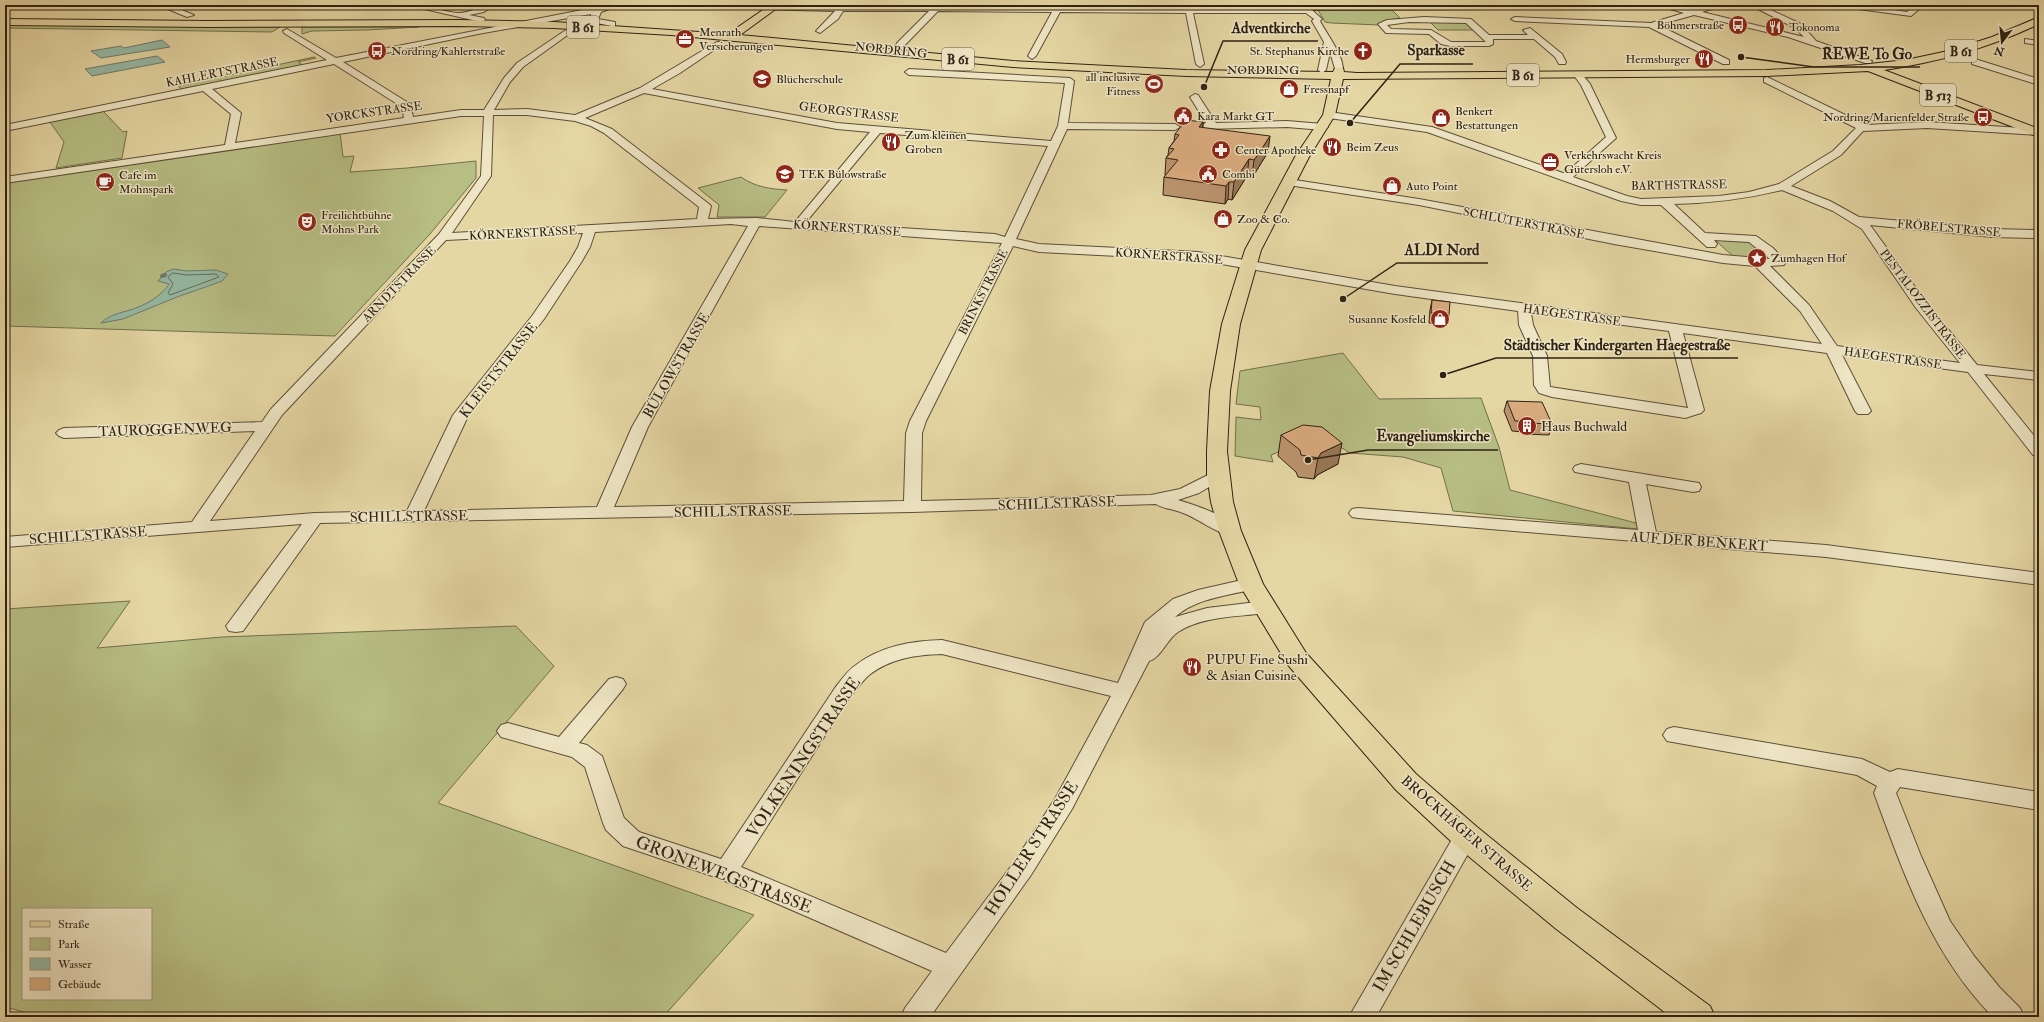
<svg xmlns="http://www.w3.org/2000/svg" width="2044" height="1022" viewBox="0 0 2044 1022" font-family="'IM FELL Double Pica',serif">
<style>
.green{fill:#b7be84;stroke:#72704c;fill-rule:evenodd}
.water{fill:#96baa6;stroke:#6c7d6c}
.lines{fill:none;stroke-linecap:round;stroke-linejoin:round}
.shore{stroke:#626e5d;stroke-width:1}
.stream{stroke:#6c7d6c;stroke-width:4}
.minor-casing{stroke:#5c4f38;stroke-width:2}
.major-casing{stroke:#2e2214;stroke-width:2}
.minor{fill:#eee5c4;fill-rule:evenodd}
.major{fill:#e5d7a4;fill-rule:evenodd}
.wall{fill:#bc946e;stroke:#2e2214}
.shaded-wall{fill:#99785a;stroke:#2e2214}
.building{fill:#dbac80;stroke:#2e2214}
.labels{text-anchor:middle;stroke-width:3;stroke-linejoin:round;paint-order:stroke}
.far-poi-label{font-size:12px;fill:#2e2214;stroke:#eee5c4;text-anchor:start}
.far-street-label{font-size:12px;fill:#2e2214;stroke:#eee5c4}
.shield{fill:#eee5c4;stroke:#685c49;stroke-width:1}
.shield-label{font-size:13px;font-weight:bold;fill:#2e2214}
.street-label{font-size:14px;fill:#2e2214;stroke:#eee5c4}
.poi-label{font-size:14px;fill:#2e2214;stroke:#eee5c4;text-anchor:start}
.near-street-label{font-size:17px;fill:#2e2214;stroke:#eee5c4}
.leader{fill:none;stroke:#2e2214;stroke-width:1.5}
.callout-dot{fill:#2e2214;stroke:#eee5c4;stroke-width:1.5}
.callout-label{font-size:15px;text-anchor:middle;font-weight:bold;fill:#2e2214;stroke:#eee5c4;stroke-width:3;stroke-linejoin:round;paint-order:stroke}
</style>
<rect width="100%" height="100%" fill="#e5d7a4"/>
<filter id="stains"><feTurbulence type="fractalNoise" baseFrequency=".005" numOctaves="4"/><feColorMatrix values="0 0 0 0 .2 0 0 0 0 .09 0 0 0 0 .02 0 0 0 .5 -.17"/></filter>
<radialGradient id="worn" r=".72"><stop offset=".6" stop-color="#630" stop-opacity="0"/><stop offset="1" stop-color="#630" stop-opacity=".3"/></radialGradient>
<path class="green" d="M1318,10H1392L1400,18L1383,21L1380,25L1331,23L1325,22Z
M1429,21L1465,22L1476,30H1438Z
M5,25L280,27L272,32L5,28Z
M302,27H419L367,30L312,31L302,34Z
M314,57L316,58L298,62L303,65L182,89L178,86Z
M103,111L123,132L127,131L122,158L56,168L64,142L50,122Z
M340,132L343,157L354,156L350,172L407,168L476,161V178L430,234L335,336L5,326V182Z
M741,177C755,187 770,189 787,190L765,217H717L719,205L698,188Z
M1715,240H1750L1775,260L1734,257Z
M1343,353L1379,399L1481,398L1499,447L1510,490L1636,523L1638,529L1453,511L1441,468L1403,457L1350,453L1332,442L1300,443L1271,455L1273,462L1235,456L1236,417L1261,420L1260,407L1236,404L1240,371Z
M130,601L97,648L222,637L516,626L554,666L438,803L754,915L663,1017H43L5,1007V609ZM23,909H151V999H23Z"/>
<path class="water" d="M162,40L170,47L101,58L91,51L121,46L124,48Z
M157,56L165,62L92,76L85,69Z
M173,269L187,271L216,270L228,274L222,281L214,284L177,297L123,319L101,323C109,315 120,313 130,310C144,306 162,296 169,284L158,281L166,272Z"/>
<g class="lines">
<path class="shore" d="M173,273L187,275L216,274L219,277L170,295L168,293L173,284L168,277Z"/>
<path class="stream" d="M162,276L165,275"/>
<g class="minor-casing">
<path id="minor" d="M158,5H169L194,15L187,17Z
M407,5C425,5 440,11 457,13C469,14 482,5 494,5L484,12L469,15L484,18L485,20L481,22Z
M608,5H621L601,12L598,19L615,22V26H612L591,22V14L478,34L343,62L410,104L413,117L461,110H484L504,78L517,63L566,30L570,32L569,34L523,67L510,82L494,110L527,109L575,115L640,88L717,42H720V46L680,73L652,89L837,123L1051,141L1058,126L1065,83L909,75L905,72L909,69L1070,78L1074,81L1068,123L1175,124L1180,127L1175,130L1067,129L1016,239L1039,244L1198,252L1395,286L1822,344L1800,311L1755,266L1723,263L1614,244L1419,205L1288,185L1283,182L1288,179L1419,199L1723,255L1770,259L1749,242L1714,240L1717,244L1715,247H1707L1661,205H1641L1621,201L1427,132L1329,118L1324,115L1329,112L1432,127L1563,173L1567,172L1606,137L1581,85L1573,74L1574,72H1580L1590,84L1616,138L1573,177L1627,196L1641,199L1719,196L1749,192L1779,184L1833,151L1856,128L1764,82V78L1767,77L1866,125L1927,122L2039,129V135L1927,128L1863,131L1841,155L1791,186L1830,201L1859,217L1992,229L2039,230V238L1992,237L1870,225L1926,302L1977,365L2039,372V380L1984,374L2039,442V457L2033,455L1968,372L1842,355L1871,411L1868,414H1858L1855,411L1827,353L1683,333L1704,410L1701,413L1685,418L1552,397L1539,393L1534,385L1533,356L1519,325L1518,311L1395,294L1198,260L1039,252L1013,246L926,421L922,433L921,501L1151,495L1180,489L1218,470L1224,472L1226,475L1224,478L1199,493L1178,500C1195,505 1229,516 1239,531L1236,535C1222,538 1198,518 1183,513C1175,509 1163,509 1156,504L912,512L320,523L243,631L236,632L229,631L226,626L302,524L5,547V537L192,522L255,431L64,438L59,436L56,433L59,430L64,428L262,422L271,409L439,234L481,176L484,116H461L5,183V177L225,145L231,114L203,91L5,131V125L327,60L284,33L283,31L287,29L336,58ZM334,64L402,107L404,118L235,143L241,113L212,89ZM644,93L837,129L870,132L795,222L756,218L708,219L711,206L709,204L612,129L585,118ZM493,115H527L575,121L591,126L604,133L699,207L697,219L452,233L491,176ZM880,133L1048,146L1005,237L995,234L806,222ZM1782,190L1833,211L1862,229L1916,308L1960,363L1837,346L1809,305L1770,266L1784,265L1786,262L1773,248L1756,236L1705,233L1674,204C1712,203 1745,199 1782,190ZM731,224L748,226L632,427L597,507L424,511L468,416L544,319L582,261L590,247L595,232ZM759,226L1002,243L910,421L906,433L904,501L614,507L648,427ZM583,233L578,247L570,261L532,316L453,415L407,511L315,513L210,521L282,415L446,240ZM1531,313L1669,331L1688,408L1550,387L1547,356L1533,325Z
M672,5L1055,7L1056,5H1064L1063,7L1185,8L1184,5H1192V8L1303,9L1306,6L1501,5L1504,7L1500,9L1312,10L1322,19L1320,21C1326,33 1347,60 1342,72H1336L1330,52L1326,70L1322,73L1318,70L1324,42L1312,21L1314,19L1306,13H1193L1204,64L1200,67L1196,64L1186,13L1060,12L1036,56L1032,59L1028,56L1052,12L938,11L903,47H900L896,45L897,43L929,11H843L838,19L820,33L816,31L835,11L676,7Z
M1656,5H1670L1693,10L1712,5H1724L1702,12L1804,37L1795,28L1750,5H1760L1801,24L1816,41L1872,61L1871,63H1865L1788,37L1694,15L1658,25L1729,60V64H1723L1649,27L1515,21L1511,19L1515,17L1651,23L1684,13Z
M1839,5H1859L1907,12L1916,5H1924L1911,16L1843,7Z
M2018,5H2030L2031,6L2027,8Z
M1424,17L1471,19L1489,35H1528L1523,30L1530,28L1562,54L1566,62L1565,64H1559L1555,57L1534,39H1493V44L1489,46H1450L1441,44L1429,34L1386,33L1378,24L1387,20ZM1409,22L1466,23L1486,42H1451L1431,30L1391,29L1387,25Z
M2025,39L2039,41V45L2025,43Z
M1975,59L2039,79V85L1972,64V60Z
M1195,94L1198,95L1216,123L1287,121L1323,124L1328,127L1323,130L1287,127L1204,129L1199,126L1206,123L1190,97Z
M1581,464L1699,483L1701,487L1699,491L1693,492L1646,484L1656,532L1826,545L2039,573V585L1826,557L1358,518L1352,517L1349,513L1352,509L1358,508L1638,530L1629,482L1575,472L1573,469L1575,466Z
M1251,578L1257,580L1260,584L1257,588C1229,596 1198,597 1175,617L1207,608L1265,601L1272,603L1274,607L1272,611L1265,613C1238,617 1202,616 1178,632C1167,639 1161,658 1149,661L1072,809L1031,875L930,1017H901L905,1008L932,971L718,878L623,846L606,830L603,823L585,767L572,757L501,737L497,731L501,725L508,723L559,737L609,679L616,677L623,679L626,684L623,689L579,743L587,745L602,756L624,818L639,832L721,859L835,688C841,680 848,670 856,665C881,646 911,641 942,640L1118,683L1145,622L1173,599L1198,590ZM942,654L1111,696L1056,797L1015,861L946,953L741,867L849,698C856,691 862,681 869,675C891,658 916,655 942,654Z
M1674,727L1862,759L1890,772L1898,769L2039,792V810L1900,787L1896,793L1921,856L1950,921L1974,956L2000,988L2020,1008L2024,1017H1993C1931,954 1904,874 1874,793L1877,786L1857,775L1667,741L1663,735L1667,729Z
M1466,827L1474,829L1478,836L1376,1017H1349L1458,829Z"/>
</g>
<g class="major-casing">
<path id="major" d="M770,5H781L740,35L1013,61L1186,70L1333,72L1335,68H1343L1344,72L1357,73L1767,70L1860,65L1906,60L1948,51L1992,37L2039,17V24C1989,48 1939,62 1884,70L2039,129V137L1868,71L1767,76L1343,79L1335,115L1309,157L1261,250L1240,324L1230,391L1227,451L1233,502L1241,531L1263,584L1306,653L1416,774L1477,827L1577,908L1710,1006L1715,1017H1671L1555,928L1455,845L1396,790L1288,665L1239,584L1219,531L1211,502L1207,475V451L1210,391L1222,324L1245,250L1295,157L1323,115L1331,79L1186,76L1013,67L671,35L554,28L459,26L208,27L5,25V19L208,21L459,20L554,22L728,34Z"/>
</g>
<use href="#minor" class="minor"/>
<use href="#major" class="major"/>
</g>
<path class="wall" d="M1203,122V128L1268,152L1255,173L1252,176H1247L1232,200L1228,199L1225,204L1163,195L1164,177L1166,175H1165L1166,158L1168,155L1169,148L1174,141L1175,134Z
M1432,300L1449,315L1447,325L1429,323L1430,310Z
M1507,401L1552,424L1549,435L1525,434L1524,432L1512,431L1504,411Z
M1281,435L1338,464L1317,475L1314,479L1298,477L1296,472L1278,456Z"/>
<path class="shaded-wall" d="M1203,122L1202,138L1199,127Z
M1270,136L1268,152L1255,173L1252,176L1254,160Z
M1249,159L1247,176L1232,200L1234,182Z
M1229,182L1228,199L1225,204L1226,186Z
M1342,443L1338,464L1317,475L1314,479L1318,458L1321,453Z"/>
<path class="building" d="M1186,120L1203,122L1199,127L1270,136L1257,156L1254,160L1249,159L1234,182H1229L1226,186L1164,177L1178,160L1166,158L1174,149L1169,148L1179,135L1175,134Z
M1432,300L1450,302L1449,315L1431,313Z
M1507,401L1542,402L1552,424L1528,423L1527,421H1515Z
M1303,425L1322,427L1342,443L1321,453L1318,458L1301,455L1300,450L1281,435Z"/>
<defs>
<g id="bus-disc" transform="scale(1)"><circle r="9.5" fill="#8f2418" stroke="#eee5c4"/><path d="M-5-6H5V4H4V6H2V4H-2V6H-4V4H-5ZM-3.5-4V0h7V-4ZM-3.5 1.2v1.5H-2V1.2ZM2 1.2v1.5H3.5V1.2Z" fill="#fff"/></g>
<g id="restaurant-disc" transform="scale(1)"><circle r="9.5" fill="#8f2418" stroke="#eee5c4"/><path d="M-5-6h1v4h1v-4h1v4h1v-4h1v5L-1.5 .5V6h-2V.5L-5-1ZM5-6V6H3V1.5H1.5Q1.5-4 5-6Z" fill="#fff"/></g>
<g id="office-disc" transform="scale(1)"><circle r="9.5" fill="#8f2418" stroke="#eee5c4"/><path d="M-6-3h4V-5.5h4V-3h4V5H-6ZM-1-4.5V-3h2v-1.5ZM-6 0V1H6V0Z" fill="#fff"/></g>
<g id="church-disc" transform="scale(1)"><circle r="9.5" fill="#8f2418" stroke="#eee5c4"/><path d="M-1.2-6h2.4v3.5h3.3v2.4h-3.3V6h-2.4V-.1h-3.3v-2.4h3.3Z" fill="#fff"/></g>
<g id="school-disc" transform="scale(1)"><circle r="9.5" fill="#8f2418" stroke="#eee5c4"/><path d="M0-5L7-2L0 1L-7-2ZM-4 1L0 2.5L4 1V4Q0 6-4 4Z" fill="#fff"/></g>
<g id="stadium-disc" transform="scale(1)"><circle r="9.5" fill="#8f2418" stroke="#eee5c4"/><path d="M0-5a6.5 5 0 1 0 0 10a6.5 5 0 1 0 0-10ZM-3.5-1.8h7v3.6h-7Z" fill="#fff"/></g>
<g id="shop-disc" transform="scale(1)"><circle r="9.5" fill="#8f2418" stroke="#eee5c4"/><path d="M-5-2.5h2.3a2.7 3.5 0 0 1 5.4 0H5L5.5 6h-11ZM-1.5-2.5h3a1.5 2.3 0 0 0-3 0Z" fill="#fff"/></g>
<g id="civic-disc" transform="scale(1)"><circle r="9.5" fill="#8f2418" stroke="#eee5c4"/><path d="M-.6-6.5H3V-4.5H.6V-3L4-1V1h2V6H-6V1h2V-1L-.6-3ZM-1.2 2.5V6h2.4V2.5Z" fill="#fff"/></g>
<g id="pharmacy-disc" transform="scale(1)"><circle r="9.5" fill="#8f2418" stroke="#eee5c4"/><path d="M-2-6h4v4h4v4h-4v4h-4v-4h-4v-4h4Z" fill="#fff"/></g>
<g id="cafe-disc" transform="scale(1)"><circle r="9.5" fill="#8f2418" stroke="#eee5c4"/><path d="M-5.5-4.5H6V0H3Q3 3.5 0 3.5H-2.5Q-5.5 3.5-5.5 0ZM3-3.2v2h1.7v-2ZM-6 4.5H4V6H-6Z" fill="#fff"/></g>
<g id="theatre-disc" transform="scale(1)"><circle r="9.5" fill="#8f2418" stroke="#eee5c4"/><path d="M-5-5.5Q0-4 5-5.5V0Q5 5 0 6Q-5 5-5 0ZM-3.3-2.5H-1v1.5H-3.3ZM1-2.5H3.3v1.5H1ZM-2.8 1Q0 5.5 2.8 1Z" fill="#fff"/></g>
<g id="sight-disc" transform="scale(1)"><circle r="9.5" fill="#8f2418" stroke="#eee5c4"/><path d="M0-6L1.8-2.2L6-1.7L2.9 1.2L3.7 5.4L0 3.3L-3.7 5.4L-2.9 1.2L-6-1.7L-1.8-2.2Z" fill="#fff"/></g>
<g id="building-disc" transform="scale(1)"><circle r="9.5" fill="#8f2418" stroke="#eee5c4"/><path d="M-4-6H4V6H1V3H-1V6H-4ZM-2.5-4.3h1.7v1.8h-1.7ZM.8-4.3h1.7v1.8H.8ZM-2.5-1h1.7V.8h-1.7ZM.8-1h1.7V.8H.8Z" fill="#fff"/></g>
</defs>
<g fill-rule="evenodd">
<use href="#bus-disc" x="1738" y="25"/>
<use href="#restaurant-disc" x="1775" y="27"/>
<use href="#office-disc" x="685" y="39"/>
<use href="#bus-disc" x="377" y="51"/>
<use href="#church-disc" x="1363" y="51"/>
<use href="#restaurant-disc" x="1704" y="59"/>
<use href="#school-disc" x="762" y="79"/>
<use href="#stadium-disc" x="1154" y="84"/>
<use href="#shop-disc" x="1289" y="89"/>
<use href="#civic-disc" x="1183" y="116"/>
<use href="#bus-disc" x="1983" y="117"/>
<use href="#shop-disc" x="1441" y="118"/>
<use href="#restaurant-disc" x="891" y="142"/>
<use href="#restaurant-disc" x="1332" y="147"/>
<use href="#pharmacy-disc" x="1221" y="150"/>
<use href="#office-disc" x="1550" y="162"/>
<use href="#school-disc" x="785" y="174"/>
<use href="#civic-disc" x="1208" y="174"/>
<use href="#cafe-disc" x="105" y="182"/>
<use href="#shop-disc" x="1392" y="186"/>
<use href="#shop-disc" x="1223" y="219"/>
<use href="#theatre-disc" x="307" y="222"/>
<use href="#sight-disc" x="1757" y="258"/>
<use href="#shop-disc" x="1440" y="319"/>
<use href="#building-disc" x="1527" y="426"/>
<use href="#restaurant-disc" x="1192" y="667"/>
</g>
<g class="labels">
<g class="far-poi-label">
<text x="1724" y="29" text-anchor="end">Böhmerstraße</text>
<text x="1789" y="31">Tokonoma</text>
<text x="699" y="36">Menrath<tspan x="699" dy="14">Versicherungen</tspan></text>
<text x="391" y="55">Nordring/Kahlertstraße</text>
<text x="1349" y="55" text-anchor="end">St. Stephanus Kirche</text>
<text x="1690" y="63" text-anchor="end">Hermsburger</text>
<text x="1140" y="81" text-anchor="end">all inclusive<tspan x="1140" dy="14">Fitness</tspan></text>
<text x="776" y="83">Blücherschule</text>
<text x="1303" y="93">Fressnapf</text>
<text x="1455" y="115">Benkert<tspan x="1455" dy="14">Bestattungen</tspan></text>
<text x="1197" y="120">Kara Markt GT</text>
<text x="1969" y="121" text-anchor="end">Nordring/Marienfelder Straße</text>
<text x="905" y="139">Zum kleinen<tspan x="905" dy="14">Groben</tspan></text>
<text x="1346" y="151">Beim Zeus</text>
<text x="1235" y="154">Center Apotheke</text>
<text x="1564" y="159">Verkehrswacht Kreis<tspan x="1564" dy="14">Gütersloh e.V.</tspan></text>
<text x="799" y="178">TEK Bülowstraße</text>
<text x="1222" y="178">Combi</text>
<text x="119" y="179">Cafe im<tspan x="119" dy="14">Mohnspark</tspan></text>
<text x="1406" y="190">Auto Point</text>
<text x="321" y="219">Freilichtbühne<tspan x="321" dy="14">Mohns Park</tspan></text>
<text x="1237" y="223">Zoo &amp; Co.</text>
<text x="1771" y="262">Zumhagen Hof</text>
<text x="1426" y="323" text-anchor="end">Susanne Kosfeld</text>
</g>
<g class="far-street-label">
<text transform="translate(891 50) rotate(6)" y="4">NORDRING</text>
<text x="1263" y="74">NORDRING</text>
<text transform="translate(222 72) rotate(-11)" y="4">KAHLERTSTRASSE</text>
<text transform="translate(374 112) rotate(-8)" y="4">YORCKSTRASSE</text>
<text transform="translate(849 112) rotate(7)" y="4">GEORGSTRASSE</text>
<text transform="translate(1679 185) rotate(-1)" y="4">BARTHSTRASSE</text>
<text transform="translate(1524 223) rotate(11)" y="4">SCHLÜTERSTRASSE</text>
<text transform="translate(847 228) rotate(4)" y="4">KÖRNERSTRASSE</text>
<text transform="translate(1949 228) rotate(5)" y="4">FRÖBELSTRASSE</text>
<text transform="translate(523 233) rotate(-3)" y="4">KÖRNERSTRASSE</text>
<text transform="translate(1169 256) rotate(4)" y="4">KÖRNERSTRASSE</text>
<text transform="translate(399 284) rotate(-46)" y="4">ARNDTSTRASSE</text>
<text transform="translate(983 292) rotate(-63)" y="4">BRINKSTRASSE</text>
<text transform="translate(1923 304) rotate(53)" y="4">PESTALOZZISTRASSE</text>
<text transform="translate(1572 315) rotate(8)" y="4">HAEGESTRASSE</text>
<text transform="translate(1893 358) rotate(8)" y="4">HAEGESTRASSE</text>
</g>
<g class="shield">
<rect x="567" y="16" width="32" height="22" rx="3"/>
<rect x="1945" y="40" width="32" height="22" rx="3"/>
<rect x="942" y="48" width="32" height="22" rx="3"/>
<rect x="1507" y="64" width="32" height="22" rx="3"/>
<rect x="1920" y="84" width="36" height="22" rx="3"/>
</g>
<g class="shield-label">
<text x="583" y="32">B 61</text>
<text x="1961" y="56">B 61</text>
<text x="958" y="64">B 61</text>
<text x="1523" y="80">B 61</text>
<text x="1938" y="100">B 513</text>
</g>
<g class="street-label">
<text transform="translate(676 365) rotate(-60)" y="5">BÜLOWSTRASSE</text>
<text transform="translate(498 370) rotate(-52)" y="5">KLEISTSTRASSE</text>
<text transform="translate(165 429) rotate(-2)" y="5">TAUROGGENWEG</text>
<text transform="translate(1057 503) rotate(-2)" y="5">SCHILLSTRASSE</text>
<text transform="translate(733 511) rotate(-1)" y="5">SCHILLSTRASSE</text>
<text transform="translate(409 516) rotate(-1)" y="5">SCHILLSTRASSE</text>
<text transform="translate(88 535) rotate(-4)" y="5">SCHILLSTRASSE</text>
<text transform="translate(1699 541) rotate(4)" y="5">AUF DER BENKERT</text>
<text transform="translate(1467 833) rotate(41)" y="5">BROCKHÄGER STRASSE</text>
</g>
<g class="poi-label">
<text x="1541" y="431">Haus Buchwald</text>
<text x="1206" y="664">PUPU Fine Sushi<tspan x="1206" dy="16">&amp; Asian Cuisine</tspan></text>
</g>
<g class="near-street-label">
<text transform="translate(803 757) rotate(-56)" y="6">VOLKENINGSTRASSE</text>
<text transform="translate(1031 848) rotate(-57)" y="6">HOLLER STRASSE</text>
<text transform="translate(724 874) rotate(21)" y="6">GRONEWEGSTRASSE</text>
<text transform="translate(1414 926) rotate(-60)" y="6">IM SCHLEBUSCH</text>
</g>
</g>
<path class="leader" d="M1204 87L1223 41H1318M1350 123L1400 64H1473M1741 57L1814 67H1920M1343 299L1397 263H1488M1443 375L1496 358H1738M1308 460L1368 450H1498"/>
<g class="callout-dot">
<circle cx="1204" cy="87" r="4"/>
<circle cx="1350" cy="123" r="4"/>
<circle cx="1741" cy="57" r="4"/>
<circle cx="1343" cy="299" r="4"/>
<circle cx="1443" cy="375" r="4"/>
<circle cx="1308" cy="460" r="4"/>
</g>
<g class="callout-label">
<text x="1271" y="33">Adventkirche</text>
<text x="1436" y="55">Sparkasse</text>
<text x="1867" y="59">REWE To Go</text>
<text x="1442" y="255">ALDI Nord</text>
<text x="1617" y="350">Städtischer Kindergarten Haegestraße</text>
<text x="1433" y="441">Evangeliumskirche</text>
</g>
<rect width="2044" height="1022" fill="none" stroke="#e5d7a4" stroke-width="20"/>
<rect x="6" y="6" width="2032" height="1010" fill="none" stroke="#2e2214" stroke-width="2"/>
<rect x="10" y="10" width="2024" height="1002" fill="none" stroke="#2e2214"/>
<rect x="22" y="908" width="130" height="92" fill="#eee5c4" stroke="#a1977e"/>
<rect x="30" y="921" width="20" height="6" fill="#e5d7a4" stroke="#a1977e"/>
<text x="58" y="928" font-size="12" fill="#2e2214">Straße</text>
<rect x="30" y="938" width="20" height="12" fill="#b7be84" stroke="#a1977e"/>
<text x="58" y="948" font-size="12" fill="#2e2214">Park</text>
<rect x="30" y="958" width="20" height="12" fill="#96baa6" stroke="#a1977e"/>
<text x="58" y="968" font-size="12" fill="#2e2214">Wasser</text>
<rect x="30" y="978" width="20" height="12" fill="#dbac80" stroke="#a1977e"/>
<text x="58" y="988" font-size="12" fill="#2e2214">Gebäude</text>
<g transform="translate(2002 42) rotate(196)" stroke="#eee5c4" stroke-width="3" paint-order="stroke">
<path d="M0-3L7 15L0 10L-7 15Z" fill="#2e2214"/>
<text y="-6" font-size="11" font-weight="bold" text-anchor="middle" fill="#2e2214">N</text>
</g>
<rect width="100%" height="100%" filter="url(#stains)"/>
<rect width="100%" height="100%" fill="url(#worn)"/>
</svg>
